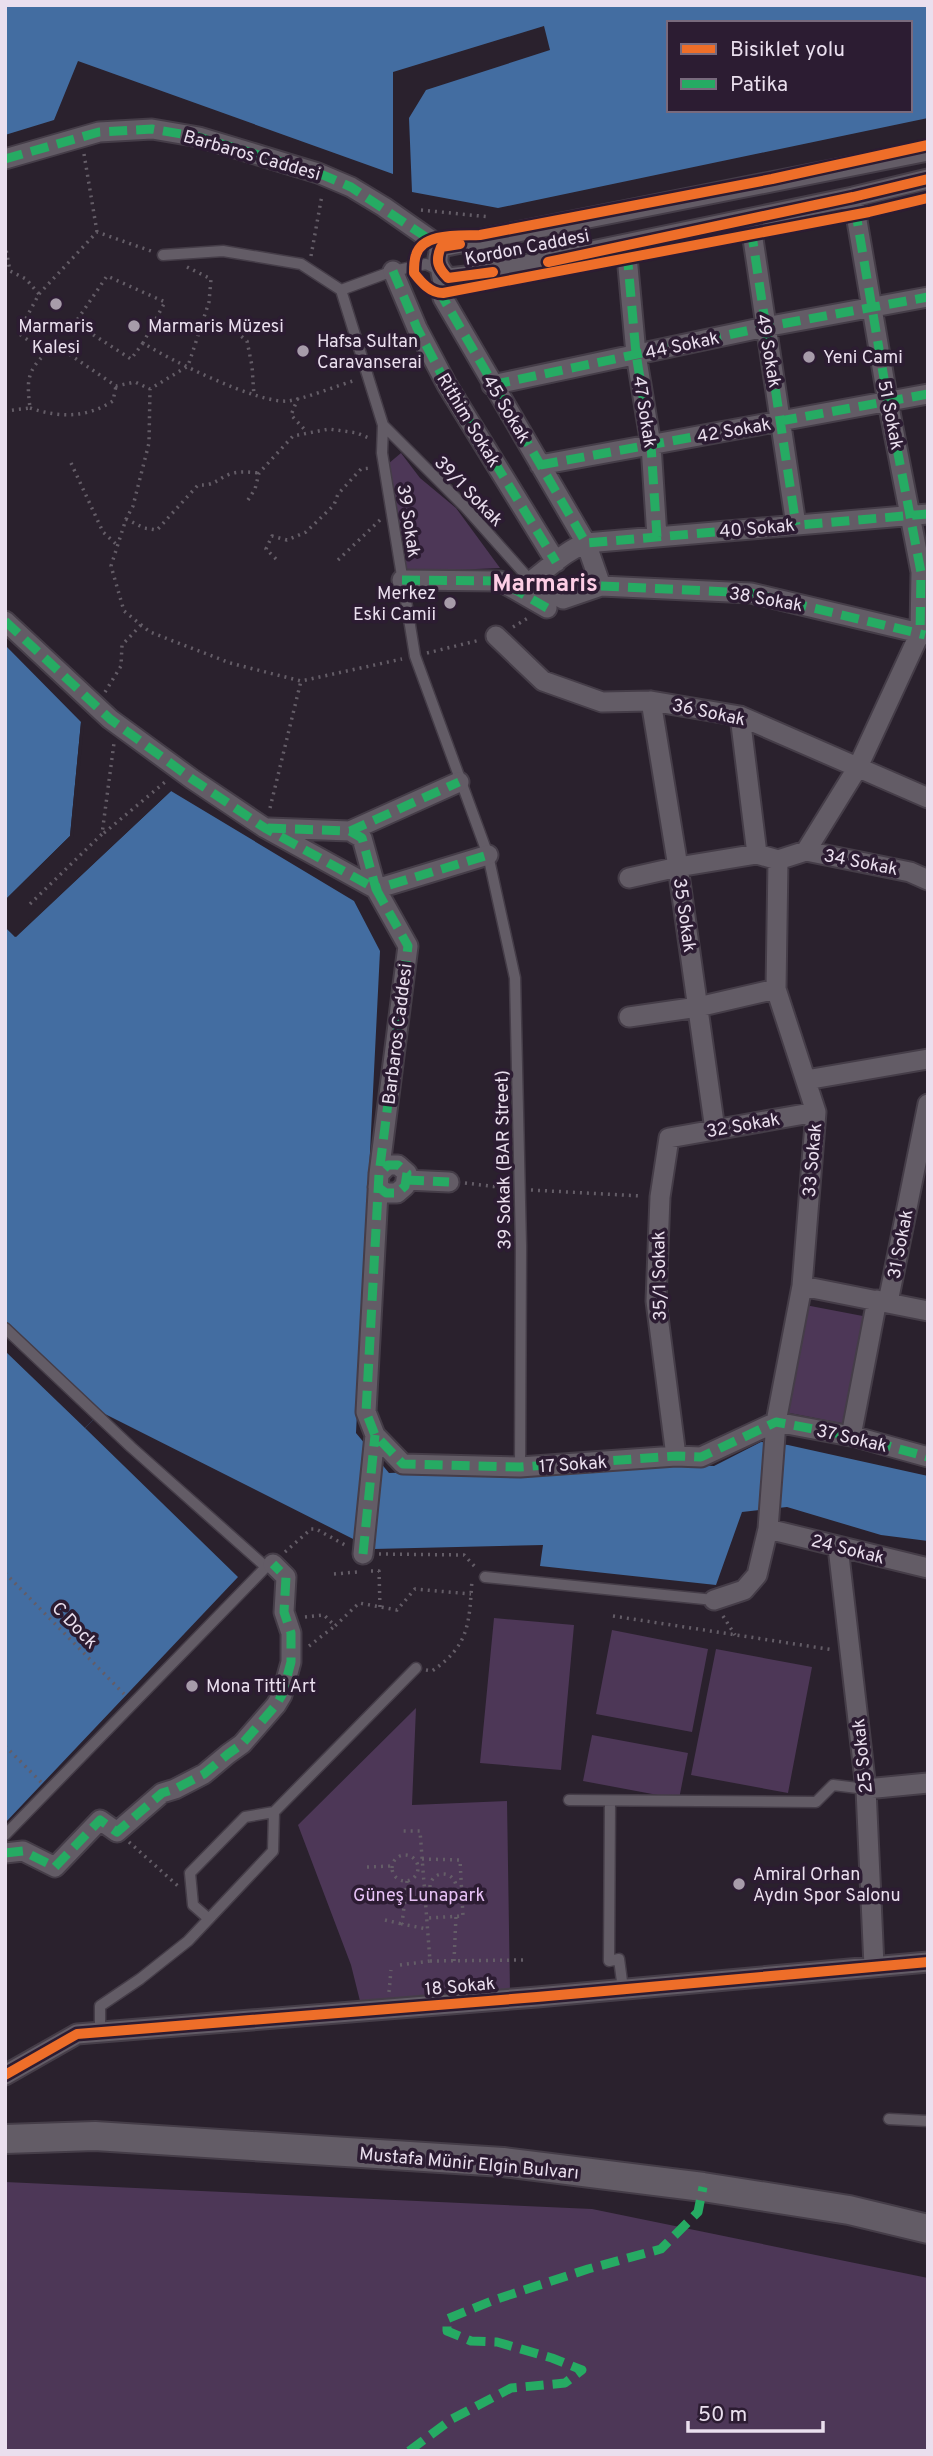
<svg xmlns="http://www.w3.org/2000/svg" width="933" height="2456" viewBox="0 0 933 2456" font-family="Overpass,sans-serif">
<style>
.green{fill:#4d3757}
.water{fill:#436da1;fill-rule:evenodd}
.pier{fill:#2a212d}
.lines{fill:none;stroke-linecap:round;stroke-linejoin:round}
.lane-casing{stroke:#453d48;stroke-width:13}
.street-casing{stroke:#453d48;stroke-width:23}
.secondary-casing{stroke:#453d48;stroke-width:32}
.path{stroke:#645d67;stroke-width:3.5;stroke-dasharray:2 5;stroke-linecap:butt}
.lane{stroke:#635c66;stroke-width:10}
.street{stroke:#635c66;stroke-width:19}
.secondary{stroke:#635c66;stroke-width:28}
.quiet{stroke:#26ab63;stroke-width:9;stroke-dasharray:18 9;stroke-linecap:butt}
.cycleway-casing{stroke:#2c1c32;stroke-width:15}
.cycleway{stroke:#ee6e29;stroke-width:10}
.poi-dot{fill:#a79caa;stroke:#2c1c32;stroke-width:2.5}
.labels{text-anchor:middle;stroke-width:7;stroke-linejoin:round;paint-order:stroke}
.street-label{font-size:18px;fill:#eadfee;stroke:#2c1c32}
.poi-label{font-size:18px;fill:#eadfee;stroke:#2c1c32;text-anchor:start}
.park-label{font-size:18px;fill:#e6c1f5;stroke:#2c1c32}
.district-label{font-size:24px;font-weight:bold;fill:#fdcee5;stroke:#2c1c32}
</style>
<rect width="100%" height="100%" fill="#2a212d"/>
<path class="green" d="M401,453L420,478L456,508L500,568L406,572L388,464Z
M800,1304L868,1317L846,1424L779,1411Z
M494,1618L574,1625L561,1770L480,1763Z
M612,1630L708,1649L692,1732L596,1714Z
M716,1649L812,1667L788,1793L691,1775Z
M416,1708L412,1805L507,1801L510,1993L361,2005L351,1965L298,1825Z
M592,1735L688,1753L679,1799L583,1781Z
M5,2182L592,2209L928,2278V2451H5Z"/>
<path class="water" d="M5,5H928V118L498,208L412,192L409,118L426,90L550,50L544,26L393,72V174L78,61L54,120L5,135ZM669,23H910V110H669Z
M5,645L81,722L70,836L5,900Z
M171,791L354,901L380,951L356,1433L389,1473L544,1468L547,1459L714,1466L761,1442L788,1445L928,1476V1541L881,1535L787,1507L742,1512L716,1585L540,1566L543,1545L373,1549L101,1412L85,1428L238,1577L5,1823V927L16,937Z"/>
<path class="pier" d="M81,722L84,725L73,838L5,904V900L70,836Z
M169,789L171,791L15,937L5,927V923L15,932Z
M5,1321L101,1412L85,1428L5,1351Z"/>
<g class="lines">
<g class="lane-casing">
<path id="lane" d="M163,255L223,251L301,264L341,290
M341,290L383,425L382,453L415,656L488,855L515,978L521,1246L520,1467
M341,290L393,271L426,264L441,271
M383,425L465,507L531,581
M5,1328L131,1447L266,1567L5,1835
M485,1577L714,1600
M569,1800L816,1802L833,1785L866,1789
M610,1801L609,1961L619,1959L623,1989
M274,1812L416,1668
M100,2032V2006L140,1979L188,1941L273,1851L274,1812L245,1817L190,1873L193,1905L209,1919
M889,2119L928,2121"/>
</g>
<g class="street-casing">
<path id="street" d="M5,159L99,132L152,129L199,137L318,173L351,187L384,207L441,247
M750,219L796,525
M626,245L636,354L651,445L657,537
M441,247C435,261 438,268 448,278L476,275L853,197L928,179
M441,247L928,151
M393,271L417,328L447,385L556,562
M441,272L445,292L443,298L586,543L928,514
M492,385L765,327L928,297
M540,465L928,394
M586,543L601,586L563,599L531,581C550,567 565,551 586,543Z
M402,580L500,581L547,608
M601,586L751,593L928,635
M5,621L110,719L192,779L265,828L376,889L408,946L379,1174L366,1412L375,1435L403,1464L520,1467L676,1456L701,1457L776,1422
M496,636L543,681L602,702L651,701L740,716L928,798
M651,701L678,867L715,1130
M740,716L757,854
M269,828L350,831L459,782
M350,831L362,838L376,889L488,855
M806,851L858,767L920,633L921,572L888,402L853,197
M629,878L678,867L757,854L778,860L806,851L910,872L928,880
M629,1017L698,1007L776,989
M806,1080L928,1059
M406,1180L449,1182
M378,1187L386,1193H397L405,1186L407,1173L398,1165H388L379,1174
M802,1286L928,1311
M888,1302L928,1104
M776,1422L856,1437L928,1457
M851,1436L877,1300
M676,1456L656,1301L660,1197L669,1138L816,1112
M768,1529L928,1568
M838,1547L866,1789L874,1966
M363,1554L375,1435
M714,1600L744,1590L757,1575L768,1529L776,1422L802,1286L816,1112L776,989L778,860
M866,1789L928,1783
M5,1853L23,1851L55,1867L100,1820L117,1832L162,1793L175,1789L204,1774L228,1754L242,1744L276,1705L282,1695L291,1662V1633L284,1612L286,1577L273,1564
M5,2075L77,2034L537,1997L928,1962"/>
</g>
<g class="secondary-casing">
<path id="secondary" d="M5,2139L95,2136L503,2162L703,2187L849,2210L928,2229"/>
</g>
<path class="path" d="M84,154L97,232
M421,210L490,217
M5,244L10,271L26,279L39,294L18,333L46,353L66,352L116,386L135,382L150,389
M311,256L322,195
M187,267L211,279L209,302L188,366L150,389L149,443L133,506L126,519L111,566L124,611L150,632L230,663L301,681L402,659
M39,294L97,232L151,251
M236,332L247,341L252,366L254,396
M143,343L131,359L75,323L107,276L165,302L143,343C170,360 258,404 288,401C307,398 336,386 356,380
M298,398L291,415L307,432
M30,408C60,418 86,418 113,401L116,386
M5,411L30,408C27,382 26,372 46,353
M71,463L103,532L117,545
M248,500L255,489L259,473L293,436L329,429L357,433L371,439
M126,519L144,528L157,530L198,485C215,486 217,479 230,474C239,471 249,472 259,473
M276,559L266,549L272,536L287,540L306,532L334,505L338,494L361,469L372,468
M338,560L380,520
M513,627L528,618
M427,653L480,640
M105,692L121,666L122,645L141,625
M270,808L301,681
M104,833L165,782
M30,904L102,834L114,743
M465,1183L506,1188
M531,1190L642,1196
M285,1552L311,1529H316L345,1545
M379,1554L464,1555L477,1569
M371,1571H379L380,1607
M5,1573L124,1694
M334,1574L357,1572
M613,1616L834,1650
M723,1616L735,1635
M305,1617L324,1615L335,1626L359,1603L397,1610L415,1589L471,1594
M309,1646L335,1626
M426,1670L432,1671C470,1645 469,1623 472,1580
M5,1746L41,1782
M129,1842L178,1886
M392 1868a13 13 0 1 1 26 0a13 13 0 1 1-26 0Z
M422,1859L460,1860L463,1916L427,1918
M367,1867L391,1866
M430 1887a13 13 0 1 1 26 0a13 13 0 1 1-26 0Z
M407,1881L402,1924L427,1929
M385,1920L402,1924
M430,1961L525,1960
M454,1961L456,1916
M400,1965L430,1961L420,1831H402
M389,1992L391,1970"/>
<use href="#lane" class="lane"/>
<use href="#street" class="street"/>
<use href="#secondary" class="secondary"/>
<path class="quiet" d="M5,159L99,132L152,129L199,137L318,173L351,187L435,243
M855,208L888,402L921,572L920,633
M751,229L796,525
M627,252L636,354L651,445L657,537
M393,271L417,328L447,385L556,562
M444,288L443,298L586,543L928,514
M492,385L765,327L928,297
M540,465L928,394
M402,580L500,581L547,608
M601,586L751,593L925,635
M5,621L110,719L192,779L265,828L376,889L408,946L379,1174L366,1412L375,1435L403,1464L520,1467L676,1456L701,1457L776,1422L856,1437L928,1457
M268,828L350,831L459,782
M350,831L362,838L376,889L488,855
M406,1180L449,1182
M378,1187L386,1193H397L405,1186L407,1173L398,1165H388L379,1174
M363,1554L375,1435
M5,1853L23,1851L55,1867L100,1820L117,1832L162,1793L175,1789L204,1774L228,1754L242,1744L276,1705L282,1695L291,1662V1633L284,1612L286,1577L273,1564
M409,2451L452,2419L511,2388L565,2383L582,2370L552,2358L497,2342L471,2341L447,2331V2319L494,2300L588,2269L661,2249L698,2212L703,2187"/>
<g class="cycleway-casing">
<path id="cycleway" d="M928,145L772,179L480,235C461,236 423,232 416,255C414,260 414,267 414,273C421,282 430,293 443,293L869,212L928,198
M460,244L441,247C435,261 438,268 448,278L493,272
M548,262L853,197L928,179
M5,2075L77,2034L537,1997L928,1962"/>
</g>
<use href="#cycleway" class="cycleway"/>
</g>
<g class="poi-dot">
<circle cx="56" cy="304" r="7"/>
<circle cx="134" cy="326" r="7"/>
<circle cx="303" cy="351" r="7"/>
<circle cx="809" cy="357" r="7"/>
<circle cx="450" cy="603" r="7"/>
<circle cx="192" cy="1686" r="7"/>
<circle cx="739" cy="1884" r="7"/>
</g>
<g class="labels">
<g class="street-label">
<text transform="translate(252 155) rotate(16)" y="6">Barbaros Caddesi</text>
<text transform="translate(527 247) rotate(-11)" y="6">Kordon Caddesi</text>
<text transform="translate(682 345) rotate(-12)" y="6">44 Sokak</text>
<text transform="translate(769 351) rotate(80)" y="6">49 Sokak</text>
<text transform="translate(507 409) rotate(59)" y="6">45 Sokak</text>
<text transform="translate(645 412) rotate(81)" y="6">47 Sokak</text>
<text transform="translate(891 415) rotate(79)" y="6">51 Sokak</text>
<text transform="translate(469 420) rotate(59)" y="6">Rithim Sokak</text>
<text transform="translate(734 430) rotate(-10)" y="6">42 Sokak</text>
<text transform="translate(469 491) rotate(46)" y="6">39/1 Sokak</text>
<text transform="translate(409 521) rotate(81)" y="6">39 Sokak</text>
<text transform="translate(757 528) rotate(-5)" y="6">40 Sokak</text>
<text transform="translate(766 599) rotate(10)" y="6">38 Sokak</text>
<text transform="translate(709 712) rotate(12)" y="6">36 Sokak</text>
<text transform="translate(861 862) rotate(11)" y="6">34 Sokak</text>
<text transform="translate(685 915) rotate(82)" y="6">35 Sokak</text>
<text transform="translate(397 1034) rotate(-83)" y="6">Barbaros Caddesi</text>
<text transform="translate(743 1125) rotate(-10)" y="6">32 Sokak</text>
<text transform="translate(503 1160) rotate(-91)" y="6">39 Sokak (BAR Street)</text>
<text transform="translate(812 1160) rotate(-85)" y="6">33 Sokak</text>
<text transform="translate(900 1244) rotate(-79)" y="6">31 Sokak</text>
<text transform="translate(659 1276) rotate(-91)" y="6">35/1 Sokak</text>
<text transform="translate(852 1438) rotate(13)" y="6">37 Sokak</text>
<text transform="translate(573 1464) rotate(-4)" y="6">17 Sokak</text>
<text transform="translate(848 1549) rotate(14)" y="6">24 Sokak</text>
<text transform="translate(75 1625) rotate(46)" y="6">C Dock</text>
<text transform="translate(862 1756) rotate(-96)" y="6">25 Sokak</text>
<text transform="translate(460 1986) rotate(-5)" y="6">18 Sokak</text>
<text transform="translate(469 2163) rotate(5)" y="6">Mustafa Münir Elgin Bulvarı</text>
</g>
<g class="poi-label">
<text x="56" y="332" text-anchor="middle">Marmaris<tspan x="56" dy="21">Kalesi</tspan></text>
<text x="148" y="332">Marmaris Müzesi</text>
<text x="317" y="347">Hafsa Sultan<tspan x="317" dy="21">Caravanserai</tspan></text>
<text x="823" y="363">Yeni Cami</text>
<text x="436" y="599" text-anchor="end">Merkez<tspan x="436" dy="21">Eski Camii</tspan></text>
<text x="206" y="1692">Mona Titti Art</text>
<text x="753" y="1880">Amiral Orhan<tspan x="753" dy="21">Aydın Spor Salonu</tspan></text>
</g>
<g class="park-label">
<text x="419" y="1901">Güneş Lunapark</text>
</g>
<g class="district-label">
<text x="545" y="591">Marmaris</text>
</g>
</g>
<rect width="933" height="2456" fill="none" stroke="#eadfee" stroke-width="14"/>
<rect x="667" y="21" width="245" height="91" fill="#2c1c32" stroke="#786a7d" stroke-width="2"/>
<rect x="681" y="44" width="35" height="10" fill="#ee6e29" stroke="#786a7d" stroke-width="2"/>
<text x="730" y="56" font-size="21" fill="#eadfee">Bisiklet yolu</text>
<rect x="681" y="79" width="35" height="10" fill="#26ab63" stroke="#786a7d" stroke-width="2"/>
<text x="730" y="91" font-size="21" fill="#eadfee">Patika</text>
<path d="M688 2421v10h135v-10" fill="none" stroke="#eadfee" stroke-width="3.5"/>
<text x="698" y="2421" font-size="21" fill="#eadfee" stroke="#2c1c32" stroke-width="5" paint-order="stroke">50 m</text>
</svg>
